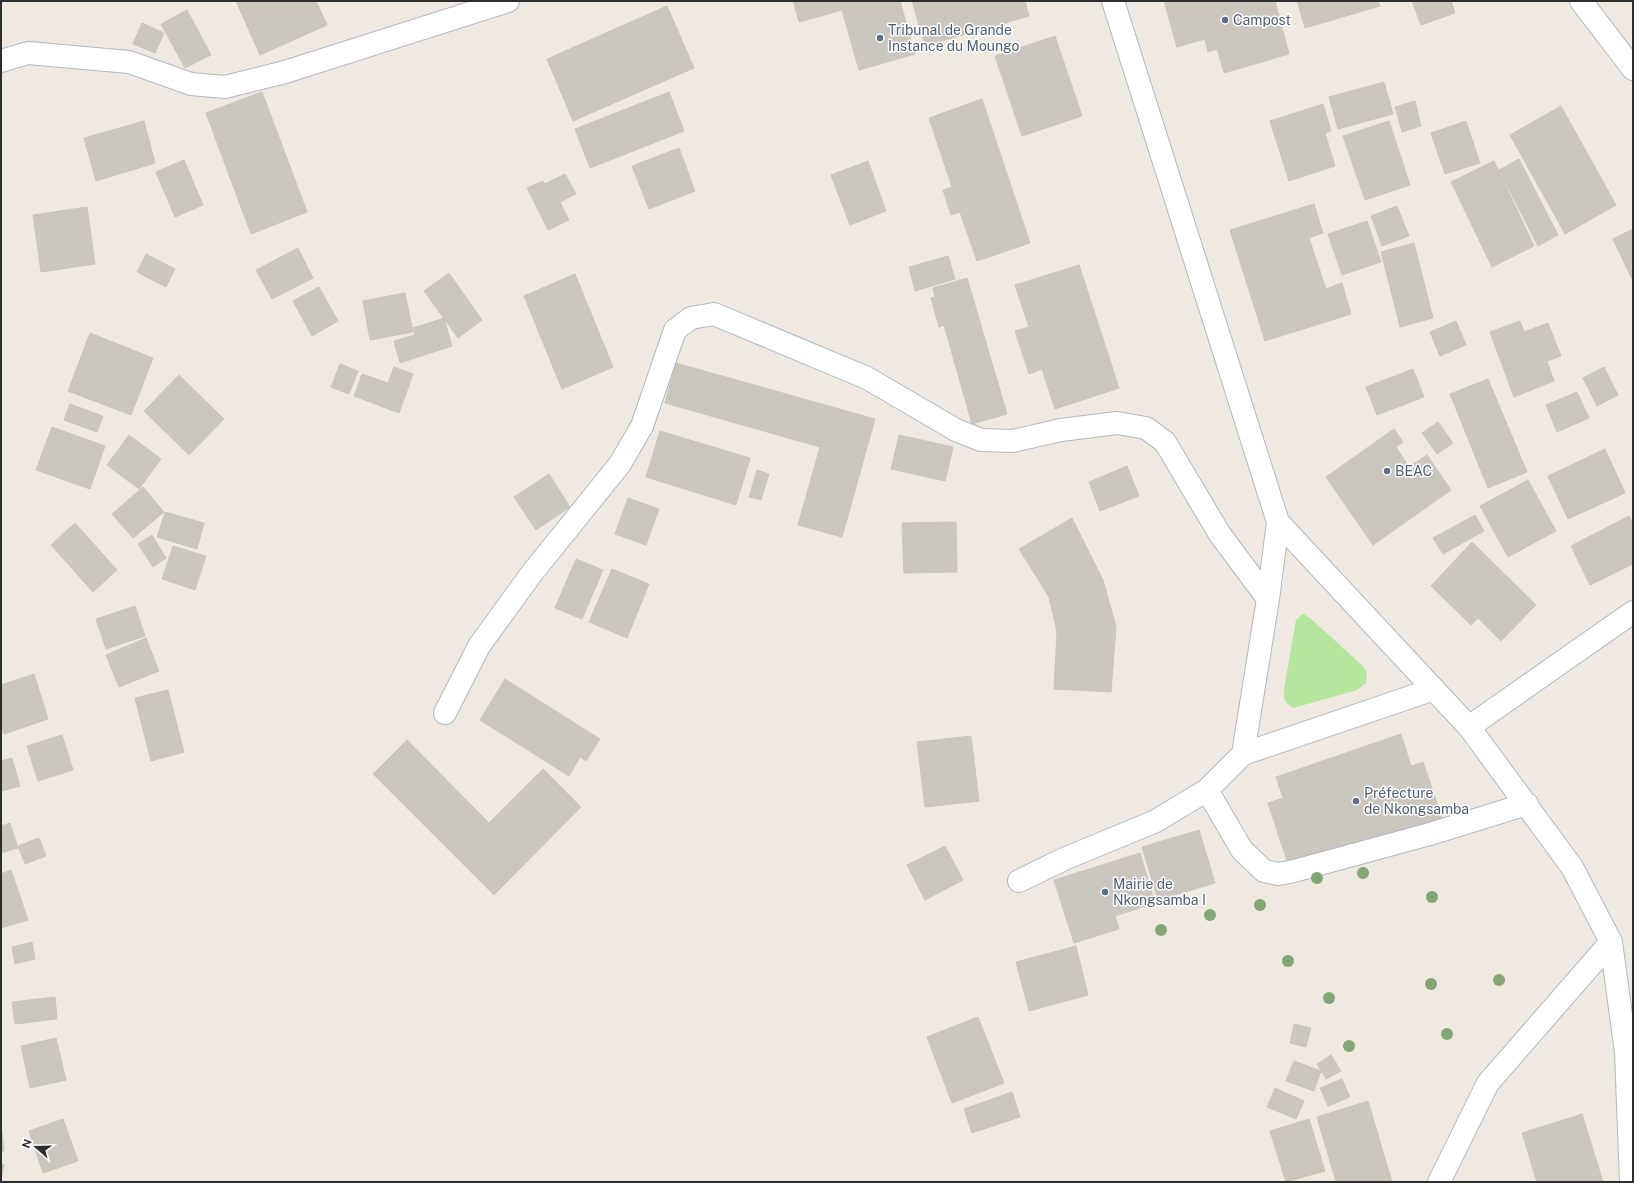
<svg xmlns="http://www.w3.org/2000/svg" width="1634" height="1183" viewBox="0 0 1634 1183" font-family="'Public Sans',sans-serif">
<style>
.green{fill:#b6e59e}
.building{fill:#cbc7bf;stroke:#cbc5ba}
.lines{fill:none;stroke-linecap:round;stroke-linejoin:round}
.minor-casing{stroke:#b4b7c1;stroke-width:24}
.tertiary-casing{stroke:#b4b7c1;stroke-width:24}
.minor{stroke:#fff;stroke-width:22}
.tertiary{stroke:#fff;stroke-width:22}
.tree{fill:#84a574}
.service-dot{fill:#5c6f8a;stroke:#fff;stroke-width:1.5}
.labels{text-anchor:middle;stroke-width:3;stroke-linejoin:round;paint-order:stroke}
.service-label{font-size:14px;fill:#4e5e75;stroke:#fff;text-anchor:start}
</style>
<rect width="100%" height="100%" fill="#efe9e1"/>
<path class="green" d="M1303,614L1310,618L1363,666L1367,674L1366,683L1357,690L1293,708C1285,703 1283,699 1284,689L1296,620Z"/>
<path class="building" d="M236,1H316L327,25L260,55Z
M793,1H900L915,54L859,70L842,10L799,22Z
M912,1H1025L1029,16L925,46Z
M1164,1H1275L1289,54L1224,73L1217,49L1208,52L1205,39L1177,47Z
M1297,1H1378L1380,6L1305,28Z
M1412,1H1451L1455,13L1421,25Z
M667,6L694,68L573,121L547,59Z
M187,10L211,55L185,68L161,24Z
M142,23L164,33L155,53L133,44Z
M1055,36L1082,116L1022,136L995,56Z
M1384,82L1393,114L1338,129L1329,97Z
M262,92L307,212L251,234L206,113Z
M669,92L684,131L590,168L575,129Z
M982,99L1030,243L977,261L960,212L951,215L943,190L952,187L929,118Z
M1415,101L1421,126L1402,132L1395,107Z
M1323,104L1331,131L1325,133L1335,166L1289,181L1270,121Z
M1561,106L1616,205L1565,234L1510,135Z
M144,121L155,163L96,181L84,138Z
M1389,121L1410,185L1365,200L1343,136Z
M1466,121L1480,163L1445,174L1431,133Z
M679,148L695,191L649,209L632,166Z
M1519,159L1558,235L1538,246L1499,170Z
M184,160L203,205L175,217L156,172Z
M868,161L886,211L850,225L831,175Z
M1494,161L1534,246L1492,267L1451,182Z
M565,174L576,194L560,202L569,220L548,230L527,188L543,181L545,184Z
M1314,204L1323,233L1309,238L1326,289L1342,283L1351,314L1265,341L1230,230Z
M1397,206L1409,236L1382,246L1371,216Z
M87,207L95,264L41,272L33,215Z
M1367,221L1381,262L1342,275L1328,234Z
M1633,229V279H1632L1613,239Z
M1414,243L1433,318L1400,327L1381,252Z
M298,248L313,278L272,299L256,270Z
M146,254L175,269L166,287L137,272Z
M948,256L955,279L915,291L909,267Z
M1079,265L1119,388L1055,409L1042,369L1029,374L1015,331L1029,327L1015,285Z
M449,273L482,320L458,338L424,291Z
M575,274L613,367L562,389L524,296Z
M967,278L1007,414L972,424L944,325L939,327L931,298L935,297L933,288Z
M319,287L338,321L312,336L293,301Z
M405,293L413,332L370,340L363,301Z
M444,318L452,346L400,363L394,341L415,335L413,328Z
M1456,321L1466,345L1440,356L1430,332Z
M1520,321L1524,332L1548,323L1561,356L1547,361L1554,381L1514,397L1490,332Z
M90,333L153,358L131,415L68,391Z
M676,363L875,419L842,537L798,525L820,447L665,403Z
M340,364L358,371L349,394L331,387Z
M394,367L413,374L399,413L354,396L362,374L388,383Z
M1604,367L1618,395L1597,406L1583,378Z
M1413,369L1424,397L1377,415L1366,387Z
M179,375L224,419L189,455L144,411Z
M1488,379L1527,472L1488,488L1450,394Z
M1577,392L1589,418L1557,432L1546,405Z
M70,404L103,416L97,432L64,420Z
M1438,422L1453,443L1437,454L1422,433Z
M52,427L105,446L90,489L36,470Z
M1394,429L1403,442L1396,447L1409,467L1427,455L1451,490L1373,545L1326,477Z
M660,431L750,458L736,505L646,477Z
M129,435L161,459L139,489L107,465Z
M899,435L953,447L945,481L891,469Z
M1605,449L1625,493L1568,519L1548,476Z
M1127,466L1139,496L1100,511L1089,482Z
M757,470L769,474L761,500L749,497Z
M549,474L570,507L536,530L514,497Z
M1528,480L1556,531L1508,557L1480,506Z
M143,487L164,512L133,538L112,514Z
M628,498L659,509L646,545L615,534Z
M165,512L204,523L197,549L157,537Z
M1475,515L1484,531L1443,554L1433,538Z
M1629,516L1633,524V564L1590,585L1571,546Z
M1072,518L1103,580L1116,627L1111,692L1054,689L1057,632L1049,597L1019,549Z
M956,522L957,572L904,573L902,523Z
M75,523L117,570L93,592L51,545Z
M152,535L166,558L153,567L138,544Z
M1472,542L1536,605L1501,641L1478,618L1471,625L1431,586Z
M173,546L206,556L195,590L162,579Z
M576,559L603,570L582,619L555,608Z
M612,569L649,584L627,638L589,622Z
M135,606L145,636L106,649L96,619Z
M146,638L159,671L119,687L106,655Z
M34,674L48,719L4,734L1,725V685Z
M505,679L600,739L586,761L580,757L569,776L480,720Z
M168,690L184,752L151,761L135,698Z
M1401,734L1411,766L1423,762L1442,818L1290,870L1268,803L1283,798L1276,777Z
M62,735L73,770L38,781L27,746Z
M971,736L979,801L925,807L917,742Z
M407,740L489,823L543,769L581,807L494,895L373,774Z
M12,758L20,786L1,791V761Z
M10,823L18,848L1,853V826Z
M1199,830L1215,883L1158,900L1142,847Z
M39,838L46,856L25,864L18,846Z
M945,846L963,880L925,900L907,865Z
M1140,853L1155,903L1115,916L1119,929L1074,943L1054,880Z
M11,870L28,920L1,928V874Z
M32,942L35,959L15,964L12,947Z
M1076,946L1088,995L1029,1011L1016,962Z
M55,997L57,1019L15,1024L12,1002Z
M978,1017L1004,1083L952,1103L927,1037Z
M1294,1024L1311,1028L1306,1047L1290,1043Z
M56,1038L66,1080L30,1088L21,1046Z
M1331,1055L1341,1071L1326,1079L1317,1064Z
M1294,1061L1321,1071L1314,1091L1286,1081Z
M1342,1079L1350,1097L1328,1106L1320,1088Z
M1275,1088L1304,1101L1296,1119L1267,1107Z
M1012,1092L1020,1117L972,1133L964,1109Z
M1368,1101L1392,1182H1336L1317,1117Z
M1582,1114L1603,1182H1537L1522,1133Z
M63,1119L78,1161L43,1173L29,1131Z
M1309,1119L1325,1171L1286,1182L1270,1131Z
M1,1124L4,1151H1Z
M1,1164L4,1165L1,1180Z"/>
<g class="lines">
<g class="minor-casing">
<path id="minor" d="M1113,1L1278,522L1268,599L1243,754
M1,61L28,53L129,62L191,84L225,87L285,72L508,1
M1278,522L1469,727L1572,867L1611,942L1626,1052L1631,1182
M445,713L479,646L532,573L620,464L642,426L675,330L691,318L714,314L867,378L956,430L981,440L1013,441L1061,430L1117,423L1146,428L1165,442L1219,533L1268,599
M1469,727L1633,612
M1207,790L1242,850L1264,871L1278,874L1294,871L1430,834L1527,804
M1019,881L1064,859L1156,821L1207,790L1243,754L1434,689
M1439,1182L1488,1083L1611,942"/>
</g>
<g class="tertiary-casing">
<path id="tertiary" d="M1581,1L1633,69"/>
</g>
<use href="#minor" class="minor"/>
<use href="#tertiary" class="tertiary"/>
</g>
<g class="tree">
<circle cx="1363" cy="873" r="6"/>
<circle cx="1317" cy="878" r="6"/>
<circle cx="1432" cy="897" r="6"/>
<circle cx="1260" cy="905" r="6"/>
<circle cx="1210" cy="915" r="6"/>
<circle cx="1161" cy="930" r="6"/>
<circle cx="1288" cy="961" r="6"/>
<circle cx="1499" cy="980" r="6"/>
<circle cx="1431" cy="984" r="6"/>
<circle cx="1329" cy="998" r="6"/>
<circle cx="1447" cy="1034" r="6"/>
<circle cx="1349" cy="1046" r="6"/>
</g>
<g class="service-dot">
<circle cx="1225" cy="20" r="4"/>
<circle cx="880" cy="38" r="4"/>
<circle cx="1387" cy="471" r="4"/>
<circle cx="1356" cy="801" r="4"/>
<circle cx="1105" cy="892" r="4"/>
</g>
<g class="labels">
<g class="service-label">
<text x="1233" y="25">Campost</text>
<text x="888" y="35">Tribunal de Grande<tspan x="888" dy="16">Instance du Moungo</tspan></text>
<text x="1395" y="476">BEAC</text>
<text x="1364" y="798">Préfecture<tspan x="1364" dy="16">de Nkongsamba</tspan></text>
<text x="1113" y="889">Mairie de<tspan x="1113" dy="16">Nkongsamba I</tspan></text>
</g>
</g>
<rect width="1634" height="1183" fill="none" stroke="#2e2e2e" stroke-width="4"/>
<g transform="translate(36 1147) rotate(290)" stroke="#ffffff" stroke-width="3" paint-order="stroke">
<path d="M0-3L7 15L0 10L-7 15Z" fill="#2e2e2e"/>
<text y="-6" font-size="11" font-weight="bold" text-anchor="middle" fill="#2e2e2e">N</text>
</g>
</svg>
